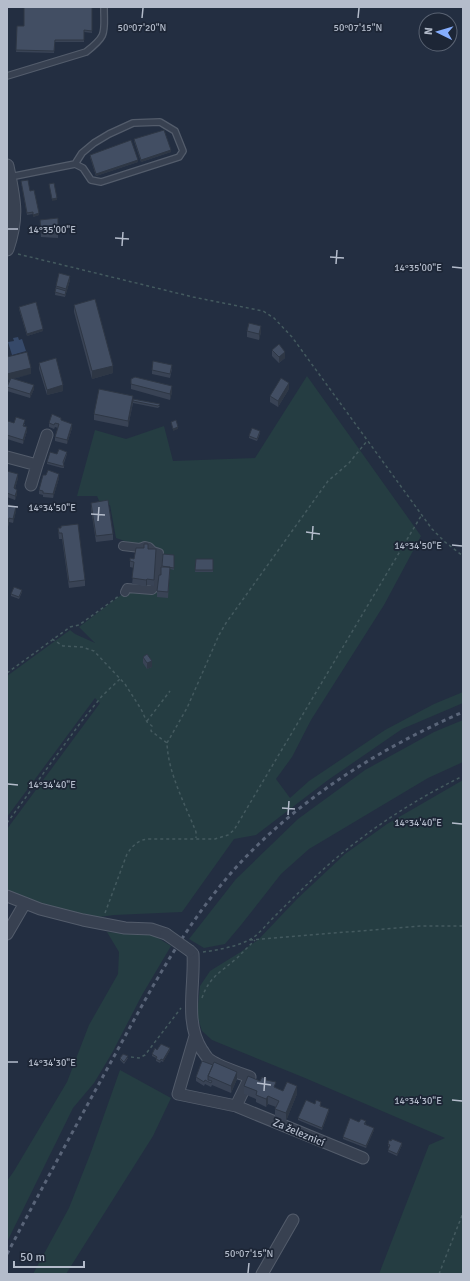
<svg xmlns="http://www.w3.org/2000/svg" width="470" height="1281" viewBox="0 0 470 1281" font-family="Signika,sans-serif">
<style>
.green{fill:#253d42}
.water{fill:#364969}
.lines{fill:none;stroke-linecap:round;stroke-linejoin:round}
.service-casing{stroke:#535c6b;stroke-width:8}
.pedestrian-casing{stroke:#535c6b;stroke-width:10}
.minor-casing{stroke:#535c6b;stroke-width:13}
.tertiary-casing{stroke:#535c6b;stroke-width:15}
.path{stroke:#445a5f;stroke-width:1.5;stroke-dasharray:3 3;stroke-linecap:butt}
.service{stroke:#384151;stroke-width:5.5}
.pedestrian{stroke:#384151;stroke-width:8}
.minor{stroke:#384151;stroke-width:11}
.tertiary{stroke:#384151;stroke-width:13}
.rail{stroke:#596478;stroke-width:3;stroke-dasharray:4 4;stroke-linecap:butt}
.minor-bridge-casing{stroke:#535c6b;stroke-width:13;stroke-linecap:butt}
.minor-bridge{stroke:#384151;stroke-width:11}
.wall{fill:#394355}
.shaded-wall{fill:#2e3745}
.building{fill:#424e63;stroke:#2e3745}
.ticks{fill:none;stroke:#b4bccb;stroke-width:1.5}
.labels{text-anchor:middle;stroke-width:3.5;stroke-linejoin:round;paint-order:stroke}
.street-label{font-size:11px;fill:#b4bccb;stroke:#1d2636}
.ticks-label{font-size:10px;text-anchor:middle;fill:#b4bccb;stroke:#1d2636;stroke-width:3.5;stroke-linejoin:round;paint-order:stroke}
</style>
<rect width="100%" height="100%" fill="#232e41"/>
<path class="green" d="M307,376L421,536L384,605L311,720L292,757L276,779L290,798L309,781L385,730L434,704L463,692V703L402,729L328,780L256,835L234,839L182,912L114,915L92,918L41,905L7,891V829L100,703L95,698L7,817V676L70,630L75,634L95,643L79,627L125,592L157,585L159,553L116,538L110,505H101L97,496H77L95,430L126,439L164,426L173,461L255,458Z
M463,720V762L428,778L309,849L281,874L241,925L225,944L204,948L189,939L236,879L298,819L365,770L434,732Z
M463,780V1274H379L429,1145L445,1138L305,1078L212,1040L202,1031L197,1015L200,986L210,971L239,953L258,940L297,899L345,854L387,824Z
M107,932L153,935L171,946L142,995L112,1053L94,1083L73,1108L7,1242V1181L14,1171L67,1082L89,1025L118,974L119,952Z
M120,1070L171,1098L153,1136L66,1274H33L69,1208L91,1152Z"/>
<path class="water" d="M18,337L19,340L22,339L26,351L12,355L8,342L14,341L13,338Z"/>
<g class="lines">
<g class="service-casing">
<path id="service" d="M7,76L86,52C108,35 104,33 104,7
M10,177L75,164L83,168L91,180L101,182L179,157L183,151L175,131L160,122L133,123L109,134L94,143L82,153L75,164"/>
</g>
<g class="pedestrian-casing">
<path id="pedestrian" d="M123,546L140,548L145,546L149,547L153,551L159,553L157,585L152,590L127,588L125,592"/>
</g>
<g class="minor-casing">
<path id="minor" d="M7,457L37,465L47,435
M31,485L37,465
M7,896L40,909L83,920L125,928L151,929L166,934
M7,934L25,903
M190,951L193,954C195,985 184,1022 202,1050C205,1054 207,1058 210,1060C218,1066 239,1073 250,1077L236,1106
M195,1036L178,1094L236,1106L363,1158
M262,1274L293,1220"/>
</g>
<g class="tertiary-casing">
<path id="tertiary" d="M7,166C14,200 18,216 7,249"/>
</g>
<path class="path" d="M18,254L193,297L263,311L274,318L292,337L432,529L445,542L463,556
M52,639L63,646L82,647L94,651L125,684L141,709L147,722L152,726L151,731L167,743C168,773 185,804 196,832V838
M7,673L70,627L79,625L119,596
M147,721L170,691
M167,743L187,708L219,635L226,623L328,481L349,463L367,441
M7,823L81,722L102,696L120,679
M105,913L127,854C133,845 139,839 150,839H215L228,835L234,830L421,516
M250,940L420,926H463
M203,952C218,950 234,947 247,941C257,937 265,926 272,919C290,901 308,883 327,866C368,830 414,800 463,776
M202,998C209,977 221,972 237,958C243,952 249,946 255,940
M131,1057L139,1058L145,1055L181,1008
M439,1274L463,1213"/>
<use href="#service" class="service"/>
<use href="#pedestrian" class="pedestrian"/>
<use href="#minor" class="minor"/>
<use href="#tertiary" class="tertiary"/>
<path class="rail" d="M7,1254C43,1186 80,1118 117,1051C153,985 189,918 241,862C303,796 381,748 463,712"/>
<g class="minor-bridge-casing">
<path id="minor-bridge" d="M166,934L190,951"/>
</g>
<use href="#minor-bridge" class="minor-bridge"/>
</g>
<path class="wall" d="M92,7V33L84,32V42H55L54,53L16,52L17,26H24Z
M134,139L171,152L141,162L134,141Z
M90,155L138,162L96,176L90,157Z
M21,181L30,191L39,215L33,217V214L27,215Z
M58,218V238L41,237L40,220Z
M70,280L65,297L55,295L56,286Z
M74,305L113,373L92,379L74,312Z
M19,307L43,331L27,336L19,309Z
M247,331L261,332L259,340L247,337Z
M272,350L285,358L279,363L272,356Z
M39,363L63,391L47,395L39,369Z
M172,369L170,378L152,374V370Z
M31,374L13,379L34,389L30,398L7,391V387L10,379L7,380Z
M131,379L172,392L170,400L131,389Z
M289,389L278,407L270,402V396Z
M133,400L160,406L158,408L133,403L128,427L94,420V414Z
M61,420L72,428L67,444L55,441V437L58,428L55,427L54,429L49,427V423Z
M14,423L25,424L24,426L27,431L23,444L7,439V424Z
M260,433L257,441L249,438V436Z
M57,454H67L64,463V468H62L47,464V462Z
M7,471L18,478L15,489L17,494L15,500L7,497Z
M59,478L53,498L43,497V495L39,494V490Z
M91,503L113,534V540L96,542L91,509Z
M7,504L16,511L13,523L9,522L8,527H7Z
M58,528H61L85,580V586L69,588L62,539H59Z
M148,549L156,555L154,586L147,585L146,586L132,584L134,568L130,567V558L134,559Z
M174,555V570L170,569L168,598L157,597V591L161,575Z
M196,559H213V572H195Z
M22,592L19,599L11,596V594Z
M143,657L152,667L147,669L143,663Z
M157,1050H170L163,1062L161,1061L160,1063L156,1061V1058L152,1056V1054Z
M120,1058H128L124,1064L120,1060Z
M202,1061L237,1079L231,1093L212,1085L211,1087L205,1084L204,1086L196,1081V1077Z
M267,1080L276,1088L283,1091L297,1094L286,1121L275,1117V1109L276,1107L268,1104L266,1107L256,1102V1099L244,1094V1086L260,1081Z
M315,1104H321V1106L329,1111L322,1130L298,1120V1118Z
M359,1122L366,1123L365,1124L374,1130L366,1148L343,1139V1137Z
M388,1144L402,1145L397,1156L388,1152L389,1147L388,1146Z"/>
<path class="shaded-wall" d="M171,150V152L141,162V160Z
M138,160V162L96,176V174Z
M57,198V200L52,201V199Z
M39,213V215L33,217V215Z
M70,276V280L65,297L66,289Z
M261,326V332L259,340V334Z
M43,329V331L27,336V334Z
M285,352V358L279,363V357Z
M113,366V373L92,379V371Z
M31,368V374L7,380V374Z
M289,383V389L278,407V401Z
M34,385V389L30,398V394Z
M63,385V391L47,395V390Z
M172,386V392L170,400V394Z
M133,396V402L128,427V421Z
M72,424V428L67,444V440Z
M27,427V431L23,444V440Z
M178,427V429L173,431V429Z
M18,474V478L14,492V488Z
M59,474V478L53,498V494Z
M17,490V494L15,500V496Z
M16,507V511L13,523V519Z
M9,518V522L8,527V523Z
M147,579V585L146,586V580Z
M152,661V667L147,669V663Z
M170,1048V1050L163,1062V1060Z
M237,1072V1079L231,1093V1086Z
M297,1086V1094L286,1121V1113Z
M268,1096V1104L266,1107V1099Z
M329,1109V1111L322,1130V1128Z
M374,1128V1130L366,1148V1146Z
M402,1143V1145L397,1156V1154Z"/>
<path class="building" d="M24,7H92V31L84,30V40H55L54,51L16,50L17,26H24Z
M164,130L171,150L141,160L134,139Z
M131,140L138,160L96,174L90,155Z
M28,180L30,191L34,190L39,213L33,215V212L27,213L21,181Z
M54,183L57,198L52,199L49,184Z
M58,218V234L41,233L40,220Z
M59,273L70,276L66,289L56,286Z
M56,288L66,291L65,295L55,292Z
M95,299L113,366L92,371L74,305Z
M36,302L43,329L27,334L19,307Z
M249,323L261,326L259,334L247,331Z
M279,344L285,352L279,357L272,350Z
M27,352L31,368L7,374V357Z
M56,358L63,385L47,390L39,363Z
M153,361L172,365L170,374L152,370Z
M135,377L172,386L170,394L131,384V379Z
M11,378L34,385L30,394L7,387Z
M281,378L289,383L278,401L270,396Z
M99,389L133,396L128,421L94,414Z
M133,399L160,404L158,406L133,401Z
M52,414L61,418V420L72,424L67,440L55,437L59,424L55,423L54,425L49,423Z
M16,417L25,420L23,426L27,427L23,440L7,435V424L8,421L14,423Z
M176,420L178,427L173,429L171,422Z
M252,428L260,431L257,439L249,436Z
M59,449L67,452L63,462L64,466H62L47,462L50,452L57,454Z
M48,470L59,474L53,494L43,493V491L39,490L43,475H46Z
M7,471L18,474L14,488L17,490L15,496L7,493Z
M108,500L113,534L96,536L91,503Z
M7,504L16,507L13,519L9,518L8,523H7Z
M78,524L85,580L69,582L62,533H59L58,528H61V526Z
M144,544H148V549H156L154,580L147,579L146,580L132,578L134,562L130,561V558L134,559L136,548H144Z
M163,554L174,555V568L162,566Z
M196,559H213V570H195Z
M161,567H170L168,592L157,591L159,575H161Z
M14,587L22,590L19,597L11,594Z
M147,654L152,661L147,663L143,657Z
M161,1044L170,1048L163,1060L161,1059L160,1061L156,1059L157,1057L152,1054L155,1048L157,1050Z
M123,1054L128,1056L124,1062L120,1058Z
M202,1061L213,1065L208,1076V1080L212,1081L211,1083L205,1080L204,1082L196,1077Z
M214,1062L237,1072L231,1086L208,1076Z
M248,1076L260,1081L262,1077L267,1079L266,1080L276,1082L274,1087L283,1091L287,1082L297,1086L286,1113L275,1109L279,1101L268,1096L266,1099L256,1095L257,1091L244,1086Z
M306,1100L315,1104L316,1100L321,1102L320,1106L329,1109L322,1128L298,1118Z
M350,1118L359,1122L361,1119L366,1121L364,1124L374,1128L366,1146L343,1137Z
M392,1139L402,1143L397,1154L388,1150L390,1145L388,1144L389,1140L391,1141Z"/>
<path class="ticks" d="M142,18L143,8M358,18L359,8M8,229H18M115,238L129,239M122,246L123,232M330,257L344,258M336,264L337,250M452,267L462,268M8,506L18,507M91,514L105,515M98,521L99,507M306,532L320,534M312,540L313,526M452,545L462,546M8,784L18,785M282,808L295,809M288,815L289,801M452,823L462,824M8,1062H18M257,1083L271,1085M264,1091L265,1077M452,1100L462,1101M248,1273L249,1263"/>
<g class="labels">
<g class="street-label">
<text transform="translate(299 1132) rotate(23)" y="4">Za železnicí</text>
</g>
</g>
<g class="ticks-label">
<text x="142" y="31">50°07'20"N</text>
<text x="358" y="31">50°07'15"N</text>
<text x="52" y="233">14°35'00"E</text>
<text x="418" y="271">14°35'00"E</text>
<text x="52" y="511">14°34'50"E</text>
<text x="418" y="549">14°34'50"E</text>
<text x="52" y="788">14°34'40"E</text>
<text x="418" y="826">14°34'40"E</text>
<text x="52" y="1066">14°34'30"E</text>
<text x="418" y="1104">14°34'30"E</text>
<text x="249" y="1257">50°07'15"N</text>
</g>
<rect width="470" height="1281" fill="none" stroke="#b4bccb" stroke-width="16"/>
<g transform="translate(438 32) rotate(275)"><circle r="19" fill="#1d2636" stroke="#596272"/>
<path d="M0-3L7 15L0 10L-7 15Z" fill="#86aefe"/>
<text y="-6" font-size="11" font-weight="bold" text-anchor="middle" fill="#b4bccb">N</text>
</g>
<path d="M14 1261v6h70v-6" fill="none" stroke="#b4bccb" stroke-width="2"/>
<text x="20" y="1261" font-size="12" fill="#b4bccb" stroke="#1d2636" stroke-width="3" paint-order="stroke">50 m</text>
</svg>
